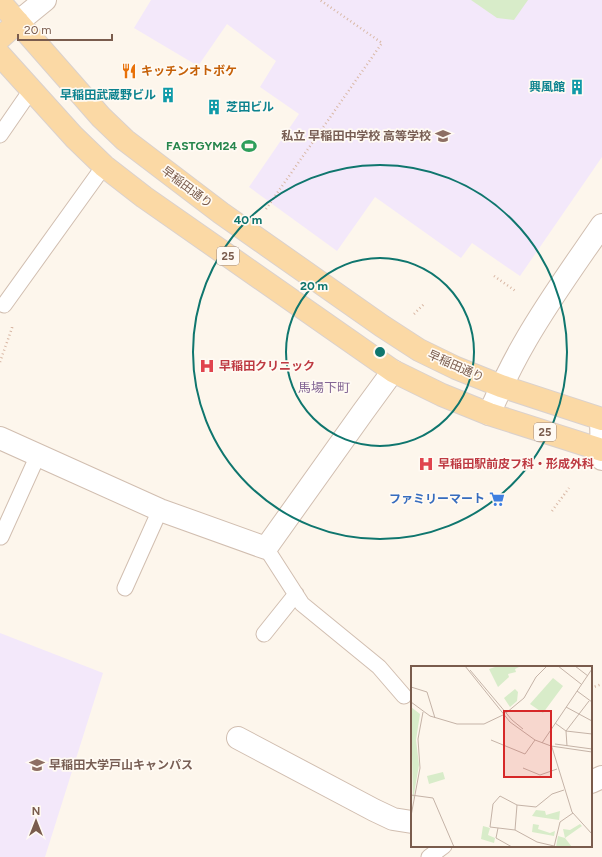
<svg xmlns="http://www.w3.org/2000/svg" width="602" height="857" viewBox="0 0 602 857" font-family="Figtree,'Noto Sans JP',sans-serif">
<style>
.education{fill:#f3e8fa}
.green{fill:#d8ecc9}
.lines{fill:none;stroke-linecap:round;stroke-linejoin:round}
.service-casing{stroke:#d1beb0;stroke-width:17}
.minor-casing{stroke:#d1beb0;stroke-width:24}
.tertiary-casing{stroke:#d1beb0;stroke-width:24}
.primary-casing{stroke:#dad1cd;stroke-width:24}
.path{stroke:#d9b8a5;stroke-width:2.5;stroke-dasharray:1 3;stroke-linecap:butt}
.service{stroke:#fff;stroke-width:15}
.minor{stroke:#fff;stroke-width:22}
.tertiary{stroke:#fff;stroke-width:22}
.primary{stroke:#fbd9a5;stroke-width:22}
.ring{fill:none;stroke:#0f766e;stroke-width:2}
.labels{text-anchor:middle;stroke-width:3.5;stroke-linejoin:round;paint-order:stroke}
.shield{fill:#fffaf3;stroke:#a28b7f;stroke-width:1}
.shield-label{font-size:11px;font-weight:bold;fill:#7a5c4d}
.food-label{font-size:12px;font-weight:bold;fill:#c56008;stroke:#fffaf3;text-anchor:start}
.culture-label{font-size:12px;font-weight:bold;fill:#0d838f;stroke:#fffaf3;text-anchor:end}
.education-label{font-size:12px;font-weight:bold;fill:#785e54;stroke:#fffaf3;text-anchor:end}
.leisure-label{font-size:12px;font-weight:bold;fill:#27864d;stroke:#fffaf3;text-anchor:end}
.street-label{font-size:12px;fill:#7a5c4d;stroke:#fffaf3}
.health-label{font-size:12px;font-weight:bold;fill:#be3a42;stroke:#fffaf3;text-anchor:start}
.shop-label{font-size:12px;font-weight:bold;fill:#366cbe;stroke:#fffaf3;text-anchor:end}
.neighbourhood-label{font-size:13px;fill:#846695;stroke:#fffaf3}
.inset-road{fill:none;stroke:#c5b3a7;stroke-width:1}
.view{fill:#d62828;fill-opacity:0.15;stroke:#d62828;stroke-width:2}
.inset-edge{fill:none;stroke:#7a5c4d;stroke-width:2}
.centre{fill:#0f766e;stroke:#fffaf3;stroke-width:2}
.ring-label{font-size:12px;text-anchor:middle;font-weight:bold;fill:#0f766e;stroke:#fffaf3;stroke-width:3.5;stroke-linejoin:round;paint-order:stroke}
</style>
<rect width="100%" height="100%" fill="#fdf6ec"/>
<path class="education" d="M151,0H602V157L520,276L472,243L461,258L375,197L337,251L249,187L299,114L260,87L276,61L227,24L198,66L134,28Z
M0,633L103,673L45,857H0Z"/>
<path class="green" d="M471,0H528L514,20L497,18Z"/>
<g class="lines">
<g class="service-casing">
<path id="service" d="M0,135L31,90
M4,305L104,166
M1,537L38,455
M266,548L302,604L379,667L404,696
M125,588L160,510
M264,634L296,594
M429,857L444,846"/>
</g>
<g class="minor-casing">
<path id="minor" d="M18,22L45,0
M0,438L160,510L266,548L363,412L393,371
M238,738L374,810L393,819L412,822
M591,782L602,777"/>
</g>
<g class="tertiary-casing">
<path id="tertiary" d="M489,414C500,389 512,364 526,340C549,300 576,263 602,225
M601,419L602,459"/>
</g>
<g class="primary-casing">
<path id="primary" d="M0,2L101,117L125,140L221,213L382,326L419,350L456,368L501,386L602,419
M0,38L18,22
M0,55L74,137L104,166L144,197L393,371L442,395L489,414L602,450"/>
</g>
<path class="path" d="M266,209L382,43L320,0
M494,276L517,292
M414,314L425,303
M0,362L12,328V327
M552,511L569,488
M591,688L602,684"/>
<use href="#service" class="service"/>
<use href="#minor" class="minor"/>
<use href="#tertiary" class="tertiary"/>
<use href="#primary" class="primary"/>
</g>
<g class="ring">
<circle cx="380" cy="352" r="94"/>
<circle cx="380" cy="352" r="187"/>
</g>
<defs>
<g id="restaurant-bare" transform="scale(1.2)"><path d="M-5-6h1v4h1v-4h1v4h1v-4h1v5L-1.5 .5V6h-2V.5L-5-1ZM5-6V6H3V1.5H1.5Q1.5-4 5-6Z" fill="#e8710a" stroke="#fffaf3" stroke-width="2.5" paint-order="stroke"/></g>
<g id="building-bare" transform="scale(1.2)"><path d="M-4-6H4V6H1V3H-1V6H-4ZM-2.5-4.3h1.7v1.8h-1.7ZM.8-4.3h1.7v1.8H.8ZM-2.5-1h1.7V.8h-1.7ZM.8-1h1.7V.8H.8Z" fill="#0f9aa8" stroke="#fffaf3" stroke-width="2.5" paint-order="stroke"/></g>
<g id="school-bare" transform="scale(1.2)"><path d="M0-5L7-2L0 1L-7-2ZM-4 1L0 2.5L4 1V4Q0 6-4 4Z" fill="#8d6e63" stroke="#fffaf3" stroke-width="2.5" paint-order="stroke"/></g>
<g id="stadium-bare" transform="scale(1.2)"><path d="M0-5a6.5 5 0 1 0 0 10a6.5 5 0 1 0 0-10ZM-3.5-1.8h7v3.6h-7Z" fill="#2e9e5b" stroke="#fffaf3" stroke-width="2.5" paint-order="stroke"/></g>
<g id="hospital-bare" transform="scale(1.2)"><path d="M-5-5h3v3.5h4V-5h3V5h-3V1.5h-4V5h-3Z" fill="#e0444e" stroke="#fffaf3" stroke-width="2.5" paint-order="stroke"/></g>
<g id="supermarket-bare" transform="scale(1.2)"><path d="M-6-5.5h2.5l.6 2H6L4.5 2H-2.5L-4.4-4H-6ZM-1.5 3.2a1.3 1.3 0 1 0 .1 0ZM3 3.2a1.3 1.3 0 1 0 .1 0Z" fill="#3f7fe0" stroke="#fffaf3" stroke-width="2.5" paint-order="stroke"/></g>
<g id="university-bare" transform="scale(1.2)"><path d="M0-5L7-2L0 1L-7-2ZM-4 1L0 2.5L4 1V4Q0 6-4 4Z" fill="#8d6e63" stroke="#fffaf3" stroke-width="2.5" paint-order="stroke"/></g>
</defs>
<g fill-rule="evenodd">
<use href="#restaurant-bare" x="129" y="71"/>
<use href="#building-bare" x="577" y="87"/>
<use href="#building-bare" x="168" y="95"/>
<use href="#building-bare" x="214" y="107"/>
<use href="#school-bare" x="443" y="136"/>
<use href="#stadium-bare" x="249" y="146"/>
<use href="#hospital-bare" x="207" y="366"/>
<use href="#hospital-bare" x="426" y="464"/>
<use href="#supermarket-bare" x="497" y="499"/>
<use href="#university-bare" x="37" y="765"/>
</g>
<g class="labels">
<g class="shield">
<rect x="217" y="247" width="22" height="18" rx="3"/>
<rect x="534" y="423" width="22" height="18" rx="3"/>
</g>
<g class="shield-label">
<text x="228" y="260">25</text>
<text x="545" y="436">25</text>
</g>
<g class="food-label">
<text x="141" y="75">キッチンオトボケ</text>
</g>
<g class="culture-label">
<text x="565" y="91">興風館</text>
<text x="156" y="99">早稲田武蔵野ビル</text>
<text x="226" y="111" text-anchor="start">芝田ビル</text>
</g>
<g class="education-label">
<text x="431" y="140">私立 早稲田中学校 高等学校</text>
<text x="49" y="769" text-anchor="start">早稲田大学戸山キャンパス</text>
</g>
<g class="leisure-label">
<text x="237" y="150">FASTGYM24</text>
</g>
<g class="street-label">
<text transform="translate(187 187) rotate(37)" y="4">早稲田通り</text>
<text transform="translate(456 366) rotate(24)" y="4">早稲田通り</text>
</g>
<g class="health-label">
<text x="219" y="370">早稲田クリニック</text>
<text x="438" y="468">早稲田駅前皮フ科・形成外科</text>
</g>
<g class="shop-label">
<text x="485" y="503">ファミリーマート</text>
</g>
<g class="neighbourhood-label">
<text x="324" y="392">馬場下町</text>
</g>
</g>
<g transform="translate(411 666)">
<rect width="181" height="181" fill="#fdf6ec"/>
<path d="M87,0H110L104,3L105,6L97,8L98,11L87,21L78,3ZM142,12L152,20L132,47L119,38ZM104,23L107,26L106,35L99,41L93,32ZM0,41L9,48L5,74L8,99L2,134ZM32,106L34,113L18,118L16,110ZM125,144L134,145L135,149L149,145L148,154L121,150ZM122,158L128,159L127,163L139,167L144,165L143,170L121,166ZM169,158L171,160L154,172L161,181H145L147,170L154,172L152,163L159,164ZM72,160L79,162L77,169L84,172L83,177L70,173Z" fill="#d8ecc9"/>
<path class="inset-road" d="M54,0L99,56L124,74L140,80L181,86M147,0L170,18M164,0L177,10M59,4L101,54L112,63M0,21L16,26L24,52M166,25L181,36M0,36L19,50L46,58H73L94,48M155,41L181,55M95,47L113,32L125,11L136,0M144,57L155,65L181,68M80,74L114,88L124,74M131,77L181,3M140,78L161,146L181,168M144,78L181,83M156,80L155,65L178,35M112,102L129,109L146,103M0,129L22,132L43,181M0,150L9,102L7,73L12,46M87,162L85,172L101,181M104,164L106,139M143,180L126,176L104,164L79,161L82,138L89,130L106,139L125,141L141,128L153,124M143,181L149,156L162,147"/>
<path class="view" d="M93,45H140V111H93Z"/>
<rect width="181" height="181" class="inset-edge"/>
</g>
<circle cx="380" cy="352" r="6" class="centre"/>
<g class="ring-label">
<text x="248" y="224">40 m</text>
<text x="314" y="290">20 m</text>
</g>
<g transform="translate(36 821)" stroke="#fffaf3" stroke-width="3" paint-order="stroke">
<path d="M0-3L7 15L0 10L-7 15Z" fill="#7a5c4d"/>
<text y="-6" font-size="11" font-weight="bold" text-anchor="middle" fill="#7a5c4d">N</text>
</g>
<path d="M18 34v6h94v-6" fill="none" stroke="#7a5c4d" stroke-width="2"/>
<text x="24" y="34" font-size="12" fill="#7a5c4d" stroke="#fffaf3" stroke-width="3" paint-order="stroke">20 m</text>
</svg>
